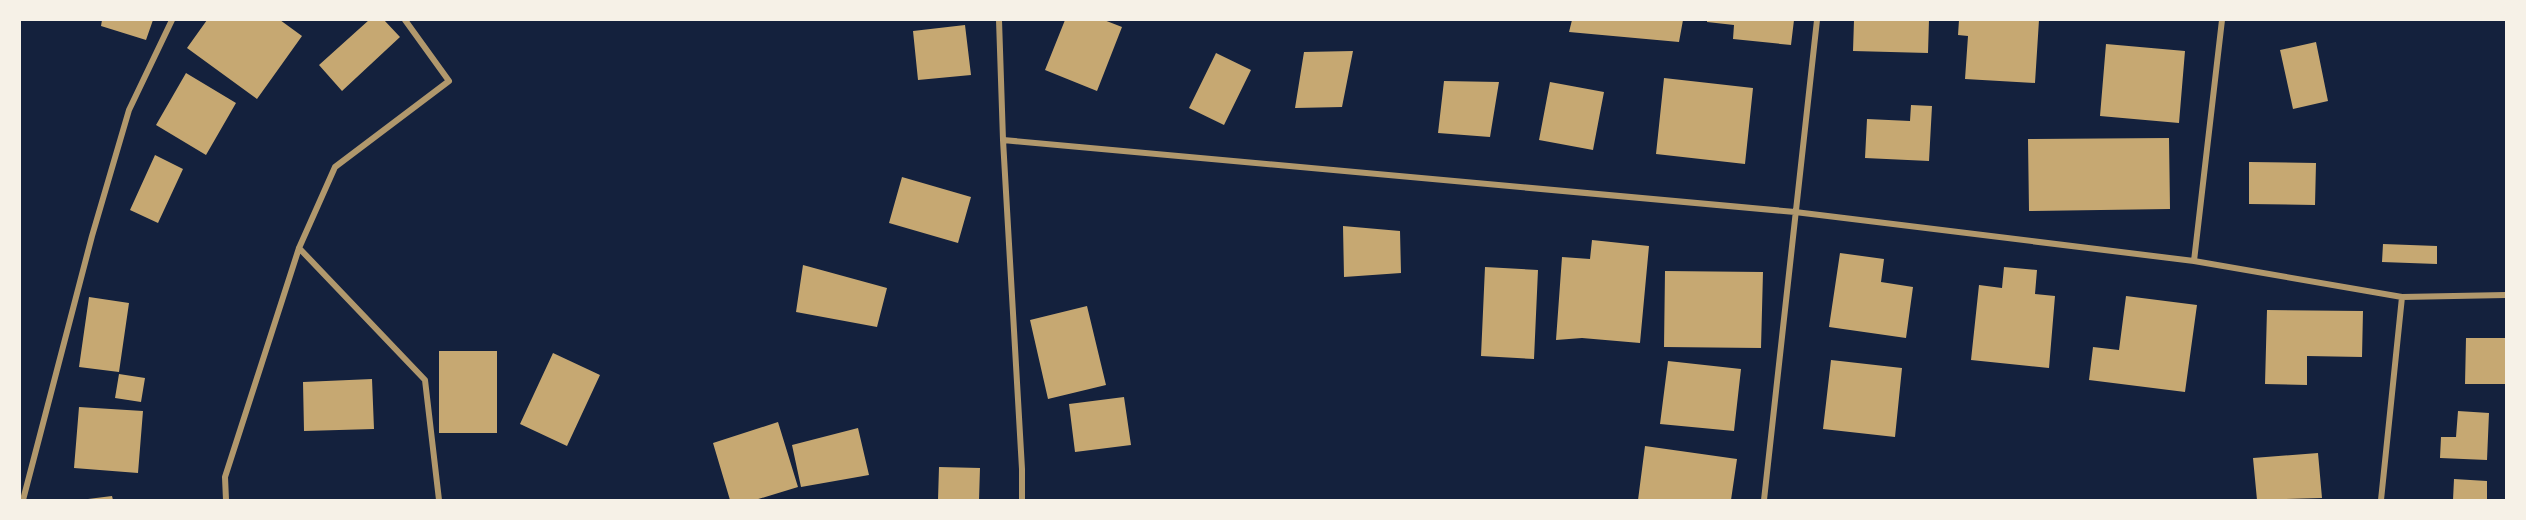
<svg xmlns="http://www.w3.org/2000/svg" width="2526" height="520" viewBox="0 0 2526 520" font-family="Montserrat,sans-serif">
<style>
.building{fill:#c6a872}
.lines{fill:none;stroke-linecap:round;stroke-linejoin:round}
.minor{stroke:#b1986c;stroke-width:6}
</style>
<rect width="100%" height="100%" fill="#14213d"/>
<path class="building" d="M102,20H153L146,40L101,26Z
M207,20H280L302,36L257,99L187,48Z
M369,20H384L400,37L342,91L319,65Z
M1065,20H1104L1122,27L1097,91L1045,70Z
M1572,20H1683L1679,42L1569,32Z
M1707,20H1794L1791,45L1733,39L1734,25L1707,22Z
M1854,20H1929L1928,53L1853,51Z
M1959,20H2039L2035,83L1965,79L1968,36L1958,35Z
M965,25L971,75L918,80L913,31Z
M2316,42L2328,101L2293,109L2280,50Z
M2106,44L2185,51L2179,123L2100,116Z
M1353,51L1342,107L1295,108L1304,52Z
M1216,53L1251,70L1224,125L1189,108Z
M186,73L236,103L206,155L156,125Z
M1664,78L1753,88L1745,164L1656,154Z
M1444,81L1499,82L1490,137L1438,133Z
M1550,82L1604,92L1593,150L1539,140Z
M1911,105L1932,106L1929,161L1865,158L1867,119L1910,121Z
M2169,138L2170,209L2029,211L2028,139Z
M155,155L183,169L158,223L130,210Z
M2249,162L2316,163L2315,205L2249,204Z
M902,177L971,197L958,243L889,223Z
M1343,226L1400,231L1401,273L1344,277Z
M1592,240L1649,246L1640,343L1582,338L1556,340L1562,257L1590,259Z
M2383,244L2437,246V264L2382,262Z
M1840,253L1884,259L1881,282L1913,287L1906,338L1829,327Z
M803,265L887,288L877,327L796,312Z
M1485,267L1538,270L1534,359L1481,356Z
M2004,267L2037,270L2035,294L2055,296L2049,368L1971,360L1979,285L2002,288Z
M1665,271L1763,272L1761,348L1664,347Z
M2126,296L2197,305L2185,392L2089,380L2093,347L2119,350Z
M89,297L129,303L119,372L79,367Z
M1087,306L1106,385L1048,399L1030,320Z
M2267,310L2363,311L2362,357L2307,356V385L2265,384Z
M2466,338H2506V384H2465Z
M439,351H497V433H439Z
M553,353L600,375L567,446L520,424Z
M1831,360L1902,368L1895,437L1823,429Z
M1668,361L1741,369L1734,431L1660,424Z
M119,374L145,378L141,402L115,398Z
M372,379L374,429L304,431L303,382Z
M1124,397L1131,445L1075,452L1069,404Z
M79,407L143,411L138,473L74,468Z
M2458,411L2489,413L2487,460L2440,458L2441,437H2456Z
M778,422L798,487L755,500H730L713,443Z
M858,428L869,475L801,487L792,445Z
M1645,446L1737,459L1731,500H1638Z
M2318,453L2322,498L2257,500L2253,458Z
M939,467L980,468L979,500H938Z
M2454,479L2487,481V500H2453Z
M112,496L113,500H88V499Z"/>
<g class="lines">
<path class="minor" d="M999,20L1003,140L1022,469V500
M1003,140L1795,212L2194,261L2402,297L2506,295
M299,248L425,380L439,500
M2194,261L2222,20
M23,500L92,236L129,110L172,20
M226,500L225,477L299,248L335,167L449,81L405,20
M1764,500L1817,20
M2381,500L2402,297"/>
</g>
<rect width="2526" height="520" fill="none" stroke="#f6f1e7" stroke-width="42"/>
</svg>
